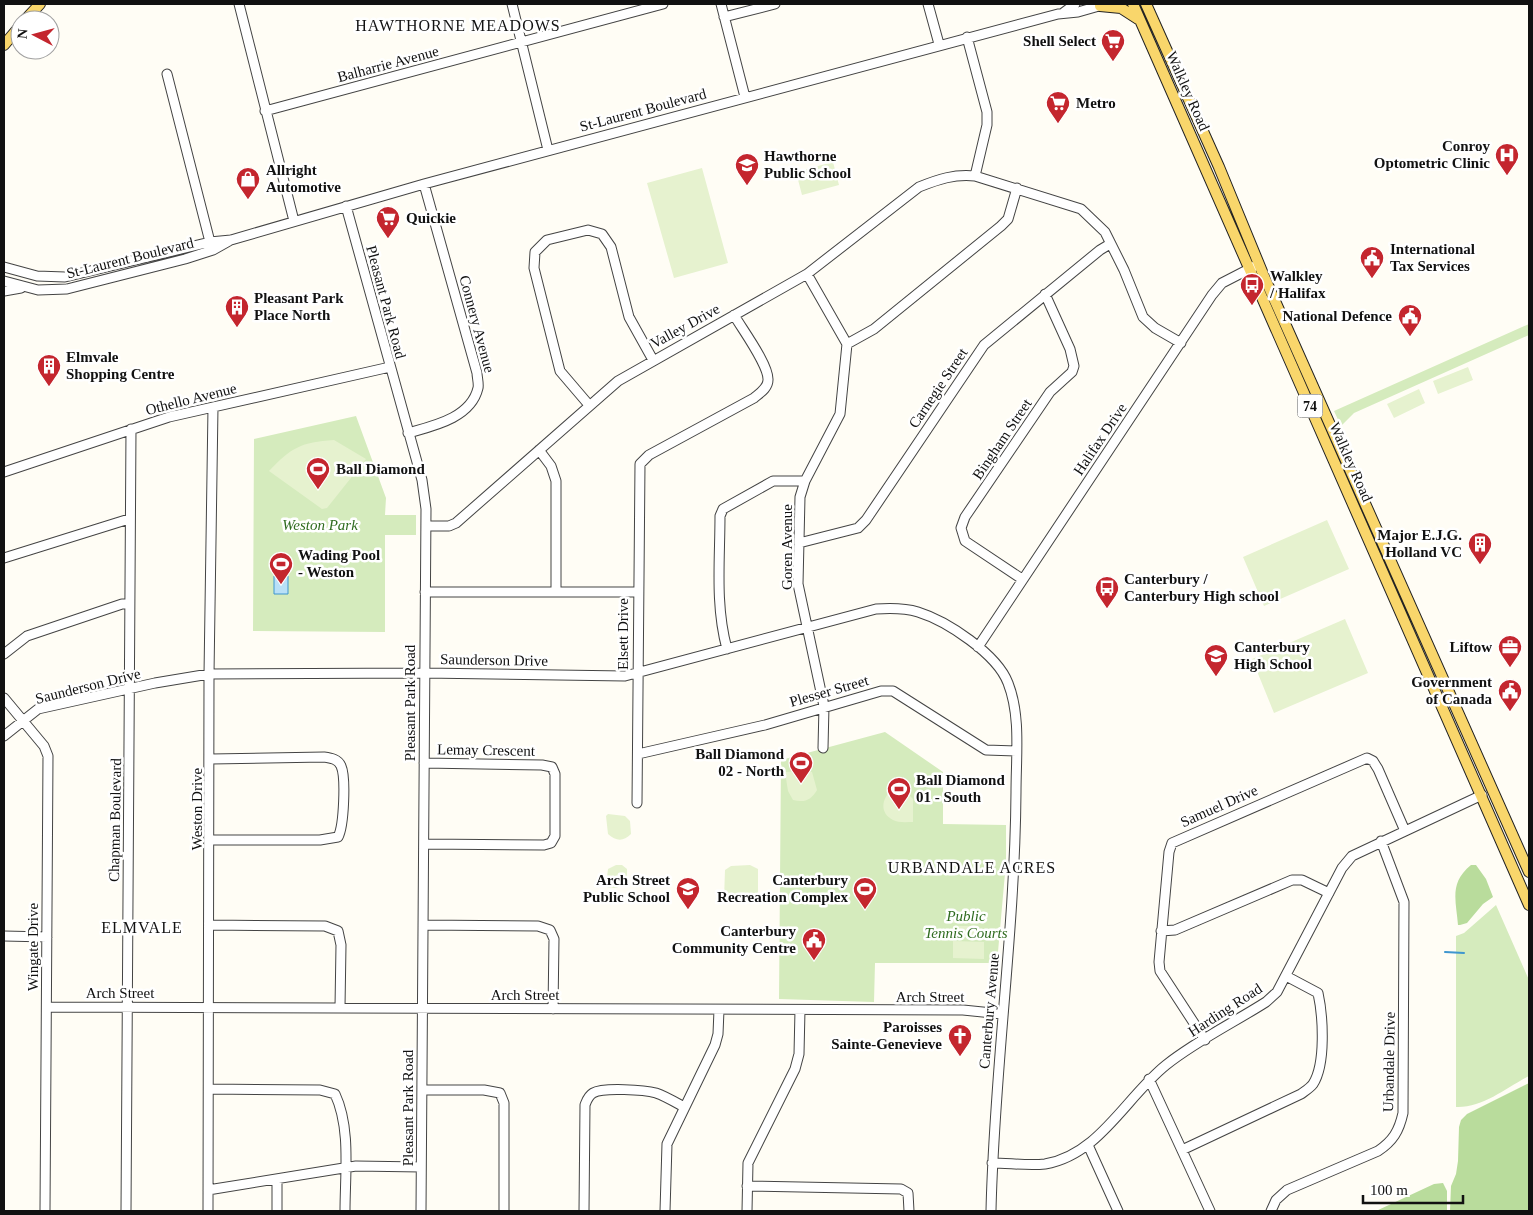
<svg xmlns="http://www.w3.org/2000/svg" width="1533" height="1215" viewBox="0 0 1533 1215" font-family="Georgia,serif">
<style>
.green{fill:#d5ebbd}
.forest{fill:#b9dc9c}
.pitch{fill:#e6f2cf}
.water{fill:#b9e0f7;stroke:#3f96cf}
.lines{fill:none;stroke-linecap:round;stroke-linejoin:round}
.stream{stroke:#3f96cf;stroke-width:2}
.minor-casing{stroke:#444;stroke-width:11}
.major-casing{stroke:#222;stroke-width:12}
.minor{stroke:#fff;stroke-width:9}
.major{stroke:#f9d66b;stroke-width:10}
.labels{text-anchor:middle;stroke-width:5;stroke-linejoin:round;paint-order:stroke}
.shield{fill:#fff;stroke:#585858;stroke-width:1}
.shield-label{font-size:14px;font-weight:bold;fill:#111}
.poi-label{font-size:15px;font-weight:bold;fill:#111;stroke:#fff;text-anchor:start}
.street-label{font-size:15px;fill:#111;stroke:#fff}
.park-label{font-size:15px;font-style:italic;fill:#2f6b1f;stroke:#fff}
.neighbourhood-label{font-size:16px;letter-spacing:1px;fill:#111;stroke:#fff}
</style>
<rect width="100%" height="100%" fill="#fffdf5"/>
<path class="green" d="M1529,324V335L1354,413L1341,426L1334,411Z
M356,416L386,498L385,515H416V535H385V632L253,631L254,439Z
M885,732L943,772V824L1006,825V862L997,963H875L874,1002L779,999L781,760Z
M1496,905L1529,980V1076C1506,1088 1483,1108 1456,1107V936L1464,933Z"/>
<path class="forest" d="M1471,865H1476L1486,879L1493,897L1483,904L1467,923L1460,925H1458C1456,900 1449,883 1471,865Z
M1529,1083V1211H1450L1451,1186L1456,1174L1458,1161L1459,1127L1461,1120L1467,1114Z
M1443,1183L1447,1191V1211H1376L1434,1184Z"/>
<path class="pitch" d="M833,162L839,185L802,195L796,172Z
M702,168L728,263L674,278L647,183Z
M1468,367L1473,380L1438,394L1433,381Z
M1419,389L1425,403L1394,418L1387,404Z
M334,440L366,459L327,508L322,509L269,471C291,448 301,442 334,440Z
M1327,520L1349,569L1264,606L1243,557Z
M1345,619L1368,673L1274,713L1252,659Z
M802,771L812,772L817,790C811,800 805,803 793,800L788,791L785,772Z
M891,790L905,791L913,799V822C907,822 898,823 893,820C879,813 882,799 891,790Z
M608,814L625,816L630,821L631,834C623,842 616,841 608,834L606,816Z
M616,865H622L627,869V880L617,888H607L605,877H607L608,869Z
M750,865L758,869V902L724,899L725,870L731,866Z
M953,912H977V923H953Z
M953,926H977V937H953Z
M953,941L984,942V959L953,958Z"/>
<path class="water" d="M274,576H288V594H274Z"/>
<g class="lines">
<path class="stream" d="M1445,952L1464,953"/>
<g class="minor-casing">
<path id="minor" d="M239,4L294,221
M512,4L548,150
M721,4L745,97
M928,4L939,44
M1063,13L1075,4
M724,17L775,4
M967,37L987,112V125L975,176
M167,74L210,242
M265,111L663,4
M346,206L422,480L426,509L421,1211
M4,267L37,276L65,277L210,242L231,240L424,184L1058,14L1078,12L1106,4
M807,274L847,344L840,414L805,481L800,497L798,584L824,706L823,748
M4,281L38,290L67,289L185,259L213,250L229,241
M4,291L21,288
M847,344L874,329L1001,226L1008,219L1017,188
M589,405L560,371L534,268L535,252L547,240L588,230L602,234L611,247L629,317L653,360
M408,433C433,426 471,418 478,388C479,384 477,377 477,373L424,184
M539,450L551,466L556,481V591
M4,472L169,417L390,367
M426,526H449L456,523L618,381L807,274L919,187C939,179 954,174 975,176L1081,209L1105,232L1124,270L1143,317L1155,328L1181,343
M799,543L858,528L866,520L984,345L1100,250L1110,244
M4,558L129,519
M1022,579L965,541L961,528L965,517L1050,392L1072,372L1074,366L1070,349L1045,294
M425,592H637
M978,647L1212,295L1222,283L1255,266
M727,649C715,605 720,560 720,516L723,509L773,481H805
M4,654L27,636L122,604H129
M4,698L44,746L48,756L45,1211
M4,736L38,709L155,683L209,674L424,673L625,676L876,609C890,608 905,608 918,612C947,621 997,654 1008,683C1021,716 1016,756 1016,792C1015,932 994,1071 991,1211
M638,754L765,725L881,691H893L986,750L1016,751
M637,803L640,464L649,455L754,398C760,393 768,388 768,380C769,365 742,329 734,315
M211,840H320L338,837C344,826 346,777 341,766C338,759 331,758 324,757L211,759
M424,844L544,845L551,843L555,836V774L552,767L542,765L424,763
M210,925L325,926L338,931L341,945L340,1007
M423,925L538,926L550,930L554,939L553,1009
M1161,931L1175,930L1292,880H1302L1329,893
M4,936L47,937
M47,1007L963,1010L1002,1014
M1205,1040L1160,971L1159,962L1169,852L1172,843L1367,758L1373,761L1378,769L1405,831
M1149,1079L1210,1211
M209,1089L320,1090L335,1094C351,1128 345,1174 345,1211
M422,1090H484L500,1093L504,1103V1211
M1088,1145L1118,1211
M1182,1150L1301,1094C1305,1091 1310,1088 1313,1084C1326,1064 1323,1016 1318,993L1286,976
M992,1163C1009,1163 1028,1166 1045,1164C1099,1155 1126,1097 1166,1065C1196,1041 1233,1023 1266,1002L1277,992L1342,868L1352,856L1482,795
M747,1186L901,1189L908,1193L909,1211
M208,1190L356,1166L421,1167
M126,1211L131,429
M208,1211L209,674L213,407
M277,1211V1180
M584,1211L585,1105C587,1100 588,1096 593,1093C603,1087 645,1090 656,1093C665,1096 675,1102 684,1107
M665,1211L667,1144L715,1045L718,1034L719,1010
M747,1211L748,1163L795,1069L799,1054L800,1010
M1271,1211L1276,1200L1287,1190L1378,1151C1393,1141 1399,1131 1403,1113L1404,902L1381,841"/>
</g>
<g class="major-casing">
<path id="major" d="M1133,4L1529,905
M1146,4L1219,167L1263,274L1529,872
M1100,6L1121,8L1138,19
M25,20L40,4
M4,45L20,26"/>
</g>
<use href="#minor" class="minor"/>
<use href="#major" class="major"/>
</g>
<defs>
<g id="supermarket-pin" transform="scale(1.25)"><path d="M0 17L-7.5 6A9.5 9.5 0 1 1 7.5 6Z" fill="#c4262e" stroke="#fff"/><path d="M-6-5.5h2.5l.6 2H6L4.5 2H-2.5L-4.4-4H-6ZM-1.5 3.2a1.3 1.3 0 1 0 .1 0ZM3 3.2a1.3 1.3 0 1 0 .1 0Z" fill="#fff"/></g>
<g id="hospital-pin" transform="scale(1.25)"><path d="M0 17L-7.5 6A9.5 9.5 0 1 1 7.5 6Z" fill="#c4262e" stroke="#fff"/><path d="M-5-5h3v3.5h4V-5h3V5h-3V1.5h-4V5h-3Z" fill="#fff"/></g>
<g id="school-pin" transform="scale(1.25)"><path d="M0 17L-7.5 6A9.5 9.5 0 1 1 7.5 6Z" fill="#c4262e" stroke="#fff"/><path d="M0-5L7-2L0 1L-7-2ZM-4 1L0 2.5L4 1V4Q0 6-4 4Z" fill="#fff"/></g>
<g id="shop-pin" transform="scale(1.25)"><path d="M0 17L-7.5 6A9.5 9.5 0 1 1 7.5 6Z" fill="#c4262e" stroke="#fff"/><path d="M-5-2.5h2.3a2.7 3.5 0 0 1 5.4 0H5L5.5 6h-11ZM-1.5-2.5h3a1.5 2.3 0 0 0-3 0Z" fill="#fff"/></g>
<g id="civic-pin" transform="scale(1.25)"><path d="M0 17L-7.5 6A9.5 9.5 0 1 1 7.5 6Z" fill="#c4262e" stroke="#fff"/><path d="M-.6-6.5H3V-4.5H.6V-3L4-1V1h2V6H-6V1h2V-1L-.6-3ZM-1.2 2.5V6h2.4V2.5Z" fill="#fff"/></g>
<g id="bus-pin" transform="scale(1.25)"><path d="M0 17L-7.5 6A9.5 9.5 0 1 1 7.5 6Z" fill="#c4262e" stroke="#fff"/><path d="M-5-6H5V4H4V6H2V4H-2V6H-4V4H-5ZM-3.5-4V0h7V-4ZM-3.5 1.2v1.5H-2V1.2ZM2 1.2v1.5H3.5V1.2Z" fill="#fff"/></g>
<g id="building-pin" transform="scale(1.25)"><path d="M0 17L-7.5 6A9.5 9.5 0 1 1 7.5 6Z" fill="#c4262e" stroke="#fff"/><path d="M-4-6H4V6H1V3H-1V6H-4ZM-2.5-4.3h1.7v1.8h-1.7ZM.8-4.3h1.7v1.8H.8ZM-2.5-1h1.7V.8h-1.7ZM.8-1h1.7V.8H.8Z" fill="#fff"/></g>
<g id="stadium-pin" transform="scale(1.25)"><path d="M0 17L-7.5 6A9.5 9.5 0 1 1 7.5 6Z" fill="#c4262e" stroke="#fff"/><path d="M0-5a6.5 5 0 1 0 0 10a6.5 5 0 1 0 0-10ZM-3.5-1.8h7v3.6h-7Z" fill="#fff"/></g>
<g id="office-pin" transform="scale(1.25)"><path d="M0 17L-7.5 6A9.5 9.5 0 1 1 7.5 6Z" fill="#c4262e" stroke="#fff"/><path d="M-6-3h4V-5.5h4V-3h4V5H-6ZM-1-4.5V-3h2v-1.5ZM-6 0V1H6V0Z" fill="#fff"/></g>
<g id="church-pin" transform="scale(1.25)"><path d="M0 17L-7.5 6A9.5 9.5 0 1 1 7.5 6Z" fill="#c4262e" stroke="#fff"/><path d="M-1.2-6h2.4v3.5h3.3v2.4h-3.3V6h-2.4V-.1h-3.3v-2.4h3.3Z" fill="#fff"/></g>
</defs>
<g fill-rule="evenodd">
<use href="#supermarket-pin" x="1113" y="41"/>
<use href="#supermarket-pin" x="1058" y="103"/>
<use href="#hospital-pin" x="1507" y="155"/>
<use href="#school-pin" x="747" y="165"/>
<use href="#shop-pin" x="248" y="179"/>
<use href="#supermarket-pin" x="388" y="218"/>
<use href="#civic-pin" x="1372" y="258"/>
<use href="#bus-pin" x="1252" y="285"/>
<use href="#building-pin" x="237" y="307"/>
<use href="#civic-pin" x="1410" y="316"/>
<use href="#building-pin" x="49" y="366"/>
<use href="#stadium-pin" x="318" y="469"/>
<use href="#building-pin" x="1480" y="544"/>
<use href="#stadium-pin" x="281" y="564"/>
<use href="#bus-pin" x="1107" y="588"/>
<use href="#office-pin" x="1510" y="647"/>
<use href="#school-pin" x="1216" y="656"/>
<use href="#civic-pin" x="1510" y="691"/>
<use href="#stadium-pin" x="801" y="763"/>
<use href="#stadium-pin" x="899" y="789"/>
<use href="#school-pin" x="688" y="889"/>
<use href="#stadium-pin" x="865" y="889"/>
<use href="#civic-pin" x="814" y="940"/>
<use href="#church-pin" x="960" y="1036"/>
</g>
<g class="labels">
<rect class="shield" x="1297.5" y="394.5" width="25" height="23" rx="4"/>
<g class="shield-label">
<text x="1310" y="411">74</text>
</g>
<g class="poi-label">
<text x="1096" y="46" text-anchor="end">Shell Select</text>
<text x="1076" y="108">Metro</text>
<text x="1490" y="151" text-anchor="end">Conroy<tspan x="1490" dy="17">Optometric Clinic</tspan></text>
<text x="764" y="161">Hawthorne<tspan x="764" dy="17">Public School</tspan></text>
<text x="266" y="175">Allright<tspan x="266" dy="17">Automotive</tspan></text>
<text x="406" y="223">Quickie</text>
<text x="1390" y="254">International<tspan x="1390" dy="17">Tax Services</tspan></text>
<text x="1270" y="281">Walkley<tspan x="1270" dy="17">/ Halifax</tspan></text>
<text x="254" y="303">Pleasant Park<tspan x="254" dy="17">Place North</tspan></text>
<text x="1392" y="321" text-anchor="end">National Defence</text>
<text x="66" y="362">Elmvale<tspan x="66" dy="17">Shopping Centre</tspan></text>
<text x="336" y="474">Ball Diamond</text>
<text x="1462" y="540" text-anchor="end">Major E.J.G.<tspan x="1462" dy="17">Holland VC</tspan></text>
<text x="298" y="560">Wading Pool<tspan x="298" dy="17">- Weston</tspan></text>
<text x="1124" y="584">Canterbury /<tspan x="1124" dy="17">Canterbury High school</tspan></text>
<text x="1234" y="652">Canterbury<tspan x="1234" dy="17">High School</tspan></text>
<text x="1492" y="652" text-anchor="end">Liftow</text>
<text x="1492" y="687" text-anchor="end">Government<tspan x="1492" dy="17">of Canada</tspan></text>
<text x="784" y="759" text-anchor="end">Ball Diamond<tspan x="784" dy="17">02 - North</tspan></text>
<text x="916" y="785">Ball Diamond<tspan x="916" dy="17">01 - South</tspan></text>
<text x="670" y="885" text-anchor="end">Arch Street<tspan x="670" dy="17">Public School</tspan></text>
<text x="848" y="885" text-anchor="end">Canterbury<tspan x="848" dy="17">Recreation Complex</tspan></text>
<text x="796" y="936" text-anchor="end">Canterbury<tspan x="796" dy="17">Community Centre</tspan></text>
<text x="942" y="1032" text-anchor="end">Paroisses<tspan x="942" dy="17">Sainte-Genevieve</tspan></text>
</g>
<g class="street-label">
<text transform="translate(388 64) rotate(-15)" y="5">Balharrie Avenue</text>
<text transform="translate(1188 91) rotate(66)" y="5">Walkley Road</text>
<text transform="translate(643 110) rotate(-15)" y="5">St-Laurent Boulevard</text>
<text transform="translate(130 258) rotate(-14)" y="5">St-Laurent Boulevard</text>
<text transform="translate(386 302) rotate(75)" y="5">Pleasant Park Road</text>
<text transform="translate(477 324) rotate(75)" y="5">Connery Avenue</text>
<text transform="translate(685 326) rotate(-29)" y="5">Valley Drive</text>
<text transform="translate(938 388) rotate(-56)" y="5">Carnegie Street</text>
<text transform="translate(191 399) rotate(-14)" y="5">Othello Avenue</text>
<text transform="translate(1002 439) rotate(-56)" y="5">Bingham Street</text>
<text transform="translate(1100 439) rotate(-56)" y="5">Halifax Drive</text>
<text transform="translate(1351 462) rotate(66)" y="5">Walkley Road</text>
<text transform="translate(787 547) rotate(-90)" y="5">Goren Avenue</text>
<text transform="translate(623 634) rotate(-90)" y="5">Elsett Drive</text>
<text transform="translate(494 660) rotate(1)" y="5">Saunderson Drive</text>
<text transform="translate(88 686) rotate(-14)" y="5">Saunderson Drive</text>
<text transform="translate(829 691) rotate(-16)" y="5">Plesser Street</text>
<text transform="translate(410 703) rotate(-90)" y="5">Pleasant Park Road</text>
<text transform="translate(486 750) rotate(1)" y="5">Lemay Crescent</text>
<text transform="translate(1219 806) rotate(-24)" y="5">Samuel Drive</text>
<text transform="translate(197 809) rotate(-90)" y="5">Weston Drive</text>
<text transform="translate(115 820) rotate(-89)" y="5">Chapman Boulevard</text>
<text transform="translate(33 947) rotate(-90)" y="5">Wingate Drive</text>
<text x="120" y="998">Arch Street</text>
<text x="525" y="1000">Arch Street</text>
<text x="930" y="1002">Arch Street</text>
<text transform="translate(1225 1010) rotate(-33)" y="5">Harding Road</text>
<text transform="translate(989 1011) rotate(-85)" y="5">Canterbury Avenue</text>
<text transform="translate(1389 1062) rotate(-89)" y="5">Urbandale Drive</text>
<text transform="translate(408 1108) rotate(-90)" y="5">Pleasant Park Road</text>
</g>
<g class="park-label">
<text x="320" y="530">Weston Park</text>
<text x="966" y="921">Public<tspan x="966" dy="17">Tennis Courts</tspan></text>
</g>
<g class="neighbourhood-label">
<text x="458" y="31">HAWTHORNE MEADOWS</text>
<text x="972" y="873">URBANDALE ACRES</text>
<text x="142" y="933">ELMVALE</text>
</g>
</g>
<rect width="1533" height="1215" fill="none" stroke="#111111" stroke-width="10"/>
<g transform="translate(35 35) rotate(276)"><circle r="24" fill="#ffffff" stroke="#a0a0a0"/>
<path d="M0-4L9 19L0 12L-9 19Z" fill="#c4262e"/>
<text y="-8" font-size="14" font-weight="bold" text-anchor="middle" fill="#111111">N</text>
</g>
<path d="M1363 1195v8h100v-8" fill="none" stroke="#111111" stroke-width="2.5"/>
<text x="1370" y="1195" font-size="15" fill="#111111" stroke="#ffffff" stroke-width="4" paint-order="stroke">100 m</text>
</svg>
